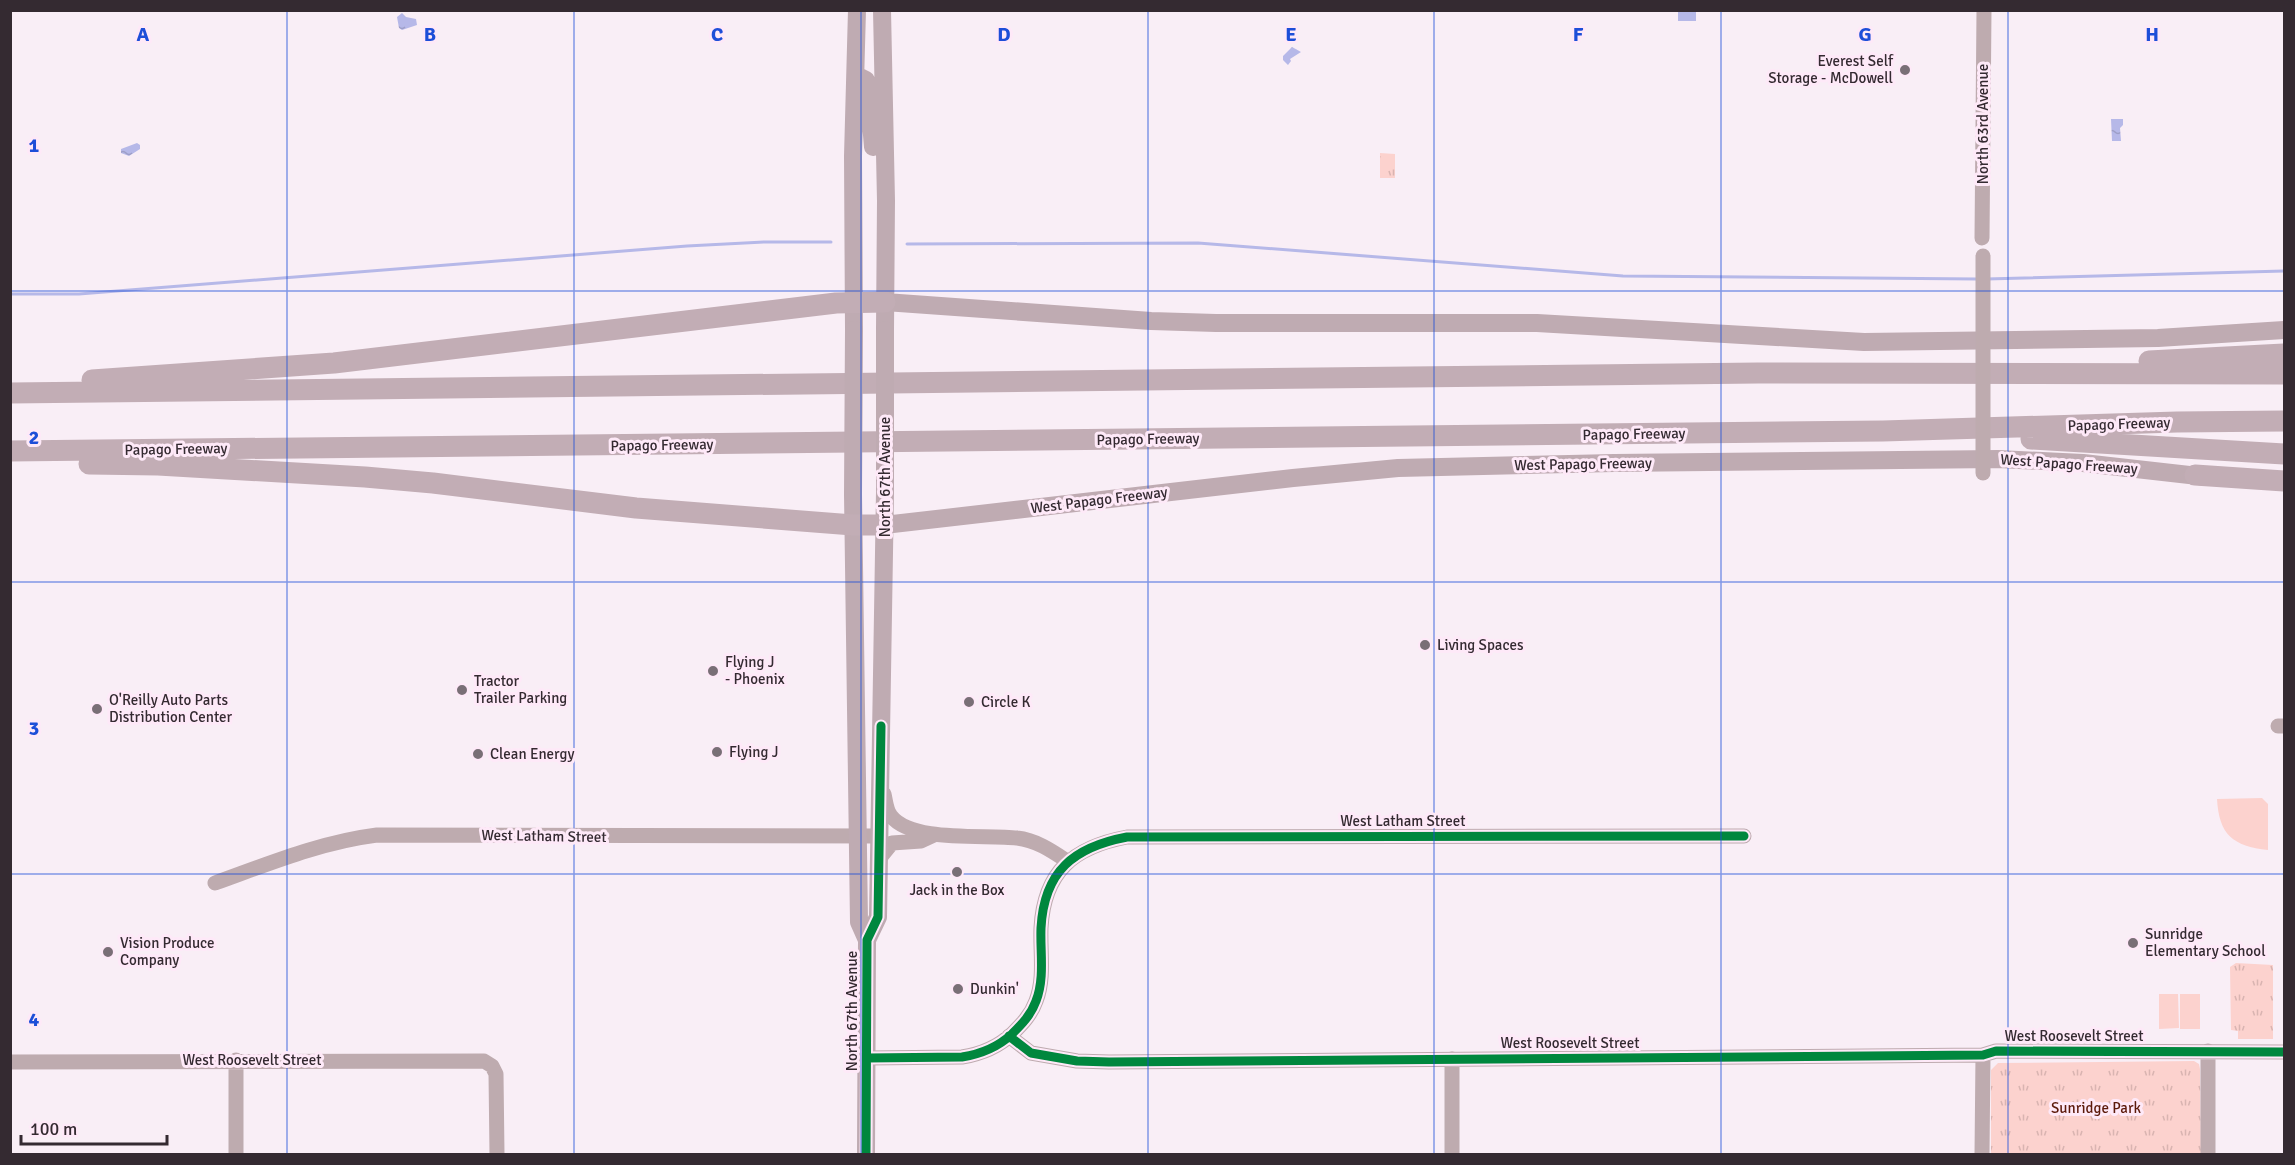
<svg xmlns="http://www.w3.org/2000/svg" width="2295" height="1165" viewBox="0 0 2295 1165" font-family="Signika,sans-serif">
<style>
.grass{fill:url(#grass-tufts)}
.pitch{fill:#fcd2ce}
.water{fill:url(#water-ripples)}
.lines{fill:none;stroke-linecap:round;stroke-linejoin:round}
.stream{stroke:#b6b8e8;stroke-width:3}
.minor{stroke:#beabaf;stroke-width:15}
.major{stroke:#bfabb2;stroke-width:18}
.highway{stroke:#c2adb5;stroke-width:21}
.minor-bridge{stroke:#beabaf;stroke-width:15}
.major-bridge{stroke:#bfabb2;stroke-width:18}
.cycleway-casing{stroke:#fee9f8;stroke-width:13}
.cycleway{stroke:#00873e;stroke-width:9}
.grid{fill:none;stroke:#1d4ed8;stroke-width:1.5;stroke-opacity:0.55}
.poi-dot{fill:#796f76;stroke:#fee9f8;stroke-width:2}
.labels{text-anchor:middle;stroke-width:6;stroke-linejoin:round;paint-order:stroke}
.poi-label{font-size:15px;fill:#342a31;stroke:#fee9f8;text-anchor:start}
.street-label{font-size:15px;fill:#342a31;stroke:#fee9f8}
.park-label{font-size:15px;fill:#5c1a0b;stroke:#fee9f8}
.grid-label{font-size:20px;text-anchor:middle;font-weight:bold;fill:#1d4ed8;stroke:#fee9f8;stroke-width:6;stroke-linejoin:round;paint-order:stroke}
</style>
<defs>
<pattern id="grass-tufts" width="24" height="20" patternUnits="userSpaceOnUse" patternTransform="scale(1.5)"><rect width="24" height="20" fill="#fcd2ce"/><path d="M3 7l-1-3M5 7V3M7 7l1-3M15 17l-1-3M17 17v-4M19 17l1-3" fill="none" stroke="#d9b4b1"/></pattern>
<pattern id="water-ripples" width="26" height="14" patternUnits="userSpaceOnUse" patternTransform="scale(1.5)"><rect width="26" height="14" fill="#b6b8e8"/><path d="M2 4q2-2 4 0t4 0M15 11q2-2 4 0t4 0" fill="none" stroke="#9d9ec7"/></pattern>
</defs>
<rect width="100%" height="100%" fill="#f9eef6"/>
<path class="grass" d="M1380,153L1395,154V178H1380Z
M2236,963L2273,965V1039H2238V1031L2231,1030L2230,967Z
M2194,1061L2199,1064L2200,1069L2201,1154H1991V1070L1998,1063Z"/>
<path class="pitch" d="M2262,798L2268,804V850C2233,846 2219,835 2217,799Z
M2159,994H2178L2179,1028L2159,1029Z
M2180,994H2200V1029H2180Z"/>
<path class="water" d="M1678,12H1696V21H1678Z
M402,13L406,17L416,19L417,25L402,30L399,28L397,17Z
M1292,47L1301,52L1290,59L1291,61L1288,65L1283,60V56Z
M2111,119H2123V125L2120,128L2121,141H2112Z
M137,143L140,145V149L129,156L121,153V149Z"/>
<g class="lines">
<path class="stream" d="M907,244L1198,243L1623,276L1977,279
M1986,279L2284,271
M10,294H79L687,246L764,242H831"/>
<path class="minor" d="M1982,238L1984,10
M2278,726H2284
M884,794C886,802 886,810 891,816C912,843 986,834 1017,838C1036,840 1052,851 1067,861
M879,859L892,843L921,841L934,835
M215,883C268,864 321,842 377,835L879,836
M1009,1036L1031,1053L1077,1061L1109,1062L1983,1055L1996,1051L2284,1052
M867,1058L962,1057C981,1054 998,1047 1012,1034C1022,1024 1031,1015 1036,1001C1045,978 1040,952 1041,928C1044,871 1074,847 1127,837L1744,836
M1452,1059V1154
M10,1062L484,1061L492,1066L496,1074L497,1154
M236,1154V1060
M1982,1154L1983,1055
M2208,1154V1051"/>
<path class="major" d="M882,10L886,201L885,330
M856,75L866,80L868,86L873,147
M885,302L1151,321L1216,323H1537L1864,342L2158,338L2284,330
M854,330L853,156L857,10
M853,494L859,922L867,940L866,1154
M884,525L1293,478L1398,468L1614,463L1998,459L2083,463L2207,477
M867,940L878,917L885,492"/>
<path class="highway" d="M2149,361L2284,354
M92,380L334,363L836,303L885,302
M10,393L1758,373L2284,374
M2031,439L2284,454
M10,451L1883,431L2177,422L2284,421
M89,464L158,465L365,477L433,483L636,508L853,525H884
M2195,475L2284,481"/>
<path class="minor-bridge" d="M1983,473V256"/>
<path class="major-bridge" d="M885,330V492
M853,494L854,330"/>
<g class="cycleway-casing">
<path id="cycleway" d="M1009,1036L1031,1053L1077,1061L1109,1062L1983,1055L1996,1051L2284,1052
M867,1058L962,1057C981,1054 998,1047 1012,1034C1022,1024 1031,1015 1036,1001C1045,978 1040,952 1041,928C1044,871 1074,847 1127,837L1744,836
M866,1154L867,940L878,917L881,726"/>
</g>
<use href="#cycleway" class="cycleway"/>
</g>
<path class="grid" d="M287,10V1154M574,10V1154M861,10V1154M1148,10V1154M1434,10V1154M1721,10V1154M2008,10V1154M10,291H2284M10,582H2284M10,874H2284"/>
<g class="poi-dot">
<circle cx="1905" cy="70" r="6"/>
<circle cx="1425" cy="645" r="6"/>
<circle cx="713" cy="671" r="6"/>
<circle cx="462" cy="690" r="6"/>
<circle cx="969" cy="702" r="6"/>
<circle cx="97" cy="709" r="6"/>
<circle cx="717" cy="752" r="6"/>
<circle cx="478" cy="754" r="6"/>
<circle cx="957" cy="872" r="6"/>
<circle cx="2133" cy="943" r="6"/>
<circle cx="108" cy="952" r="6"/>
<circle cx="958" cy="989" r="6"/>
</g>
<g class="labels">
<g class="poi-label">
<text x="1893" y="66" text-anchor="end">Everest Self<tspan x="1893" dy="17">Storage - McDowell</tspan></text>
<text x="1437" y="650">Living Spaces</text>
<text x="725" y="667">Flying J<tspan x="725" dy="17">- Phoenix</tspan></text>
<text x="474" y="686">Tractor<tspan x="474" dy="17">Trailer Parking</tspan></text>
<text x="109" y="705">O'Reilly Auto Parts<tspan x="109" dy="17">Distribution Center</tspan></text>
<text x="981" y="707">Circle K</text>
<text x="729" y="757">Flying J</text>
<text x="490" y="759">Clean Energy</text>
<text x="957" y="895" text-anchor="middle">Jack in the Box</text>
<text x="2145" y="939">Sunridge<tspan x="2145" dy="17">Elementary School</tspan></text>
<text x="120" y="948">Vision Produce<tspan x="120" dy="17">Company</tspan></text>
<text x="970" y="994">Dunkin'</text>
</g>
<g class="street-label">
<text transform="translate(1983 124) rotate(-90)" y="5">North 63rd Avenue</text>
<text transform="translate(2119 424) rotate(-2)" y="5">Papago Freeway</text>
<text transform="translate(1634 434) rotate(-1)" y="5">Papago Freeway</text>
<text transform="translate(1148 439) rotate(-1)" y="5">Papago Freeway</text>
<text transform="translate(662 445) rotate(-1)" y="5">Papago Freeway</text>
<text transform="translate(176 449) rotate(-1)" y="5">Papago Freeway</text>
<text transform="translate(1583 464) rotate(-1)" y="5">West Papago Freeway</text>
<text transform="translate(2069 464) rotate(4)" y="5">West Papago Freeway</text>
<text transform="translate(885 477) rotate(-90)" y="5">North 67th Avenue</text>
<text transform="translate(1099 500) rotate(-7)" y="5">West Papago Freeway</text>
<text x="1403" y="826">West Latham Street</text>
<text transform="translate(544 836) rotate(1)" y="5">West Latham Street</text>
<text transform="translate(852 1011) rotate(-90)" y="5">North 67th Avenue</text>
<text x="2074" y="1041">West Roosevelt Street</text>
<text x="1570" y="1048">West Roosevelt Street</text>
<text x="252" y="1065">West Roosevelt Street</text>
</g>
<g class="park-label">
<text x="2096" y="1113">Sunridge Park</text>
</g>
</g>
<g class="grid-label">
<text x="143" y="41">A</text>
<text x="430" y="41">B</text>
<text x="717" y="41">C</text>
<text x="1004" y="41">D</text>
<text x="1291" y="41">E</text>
<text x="1578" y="41">F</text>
<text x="1865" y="41">G</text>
<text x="2152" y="41">H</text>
<text x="34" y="152">1</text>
<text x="34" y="444">2</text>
<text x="34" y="735">3</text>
<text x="34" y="1026">4</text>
</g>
<rect width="2295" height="1165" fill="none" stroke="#342a31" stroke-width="24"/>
<path d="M21 1135v9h146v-9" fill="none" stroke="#342a31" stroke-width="3"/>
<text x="30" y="1135" font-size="18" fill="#342a31" stroke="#fee9f8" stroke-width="4.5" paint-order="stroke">100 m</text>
</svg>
